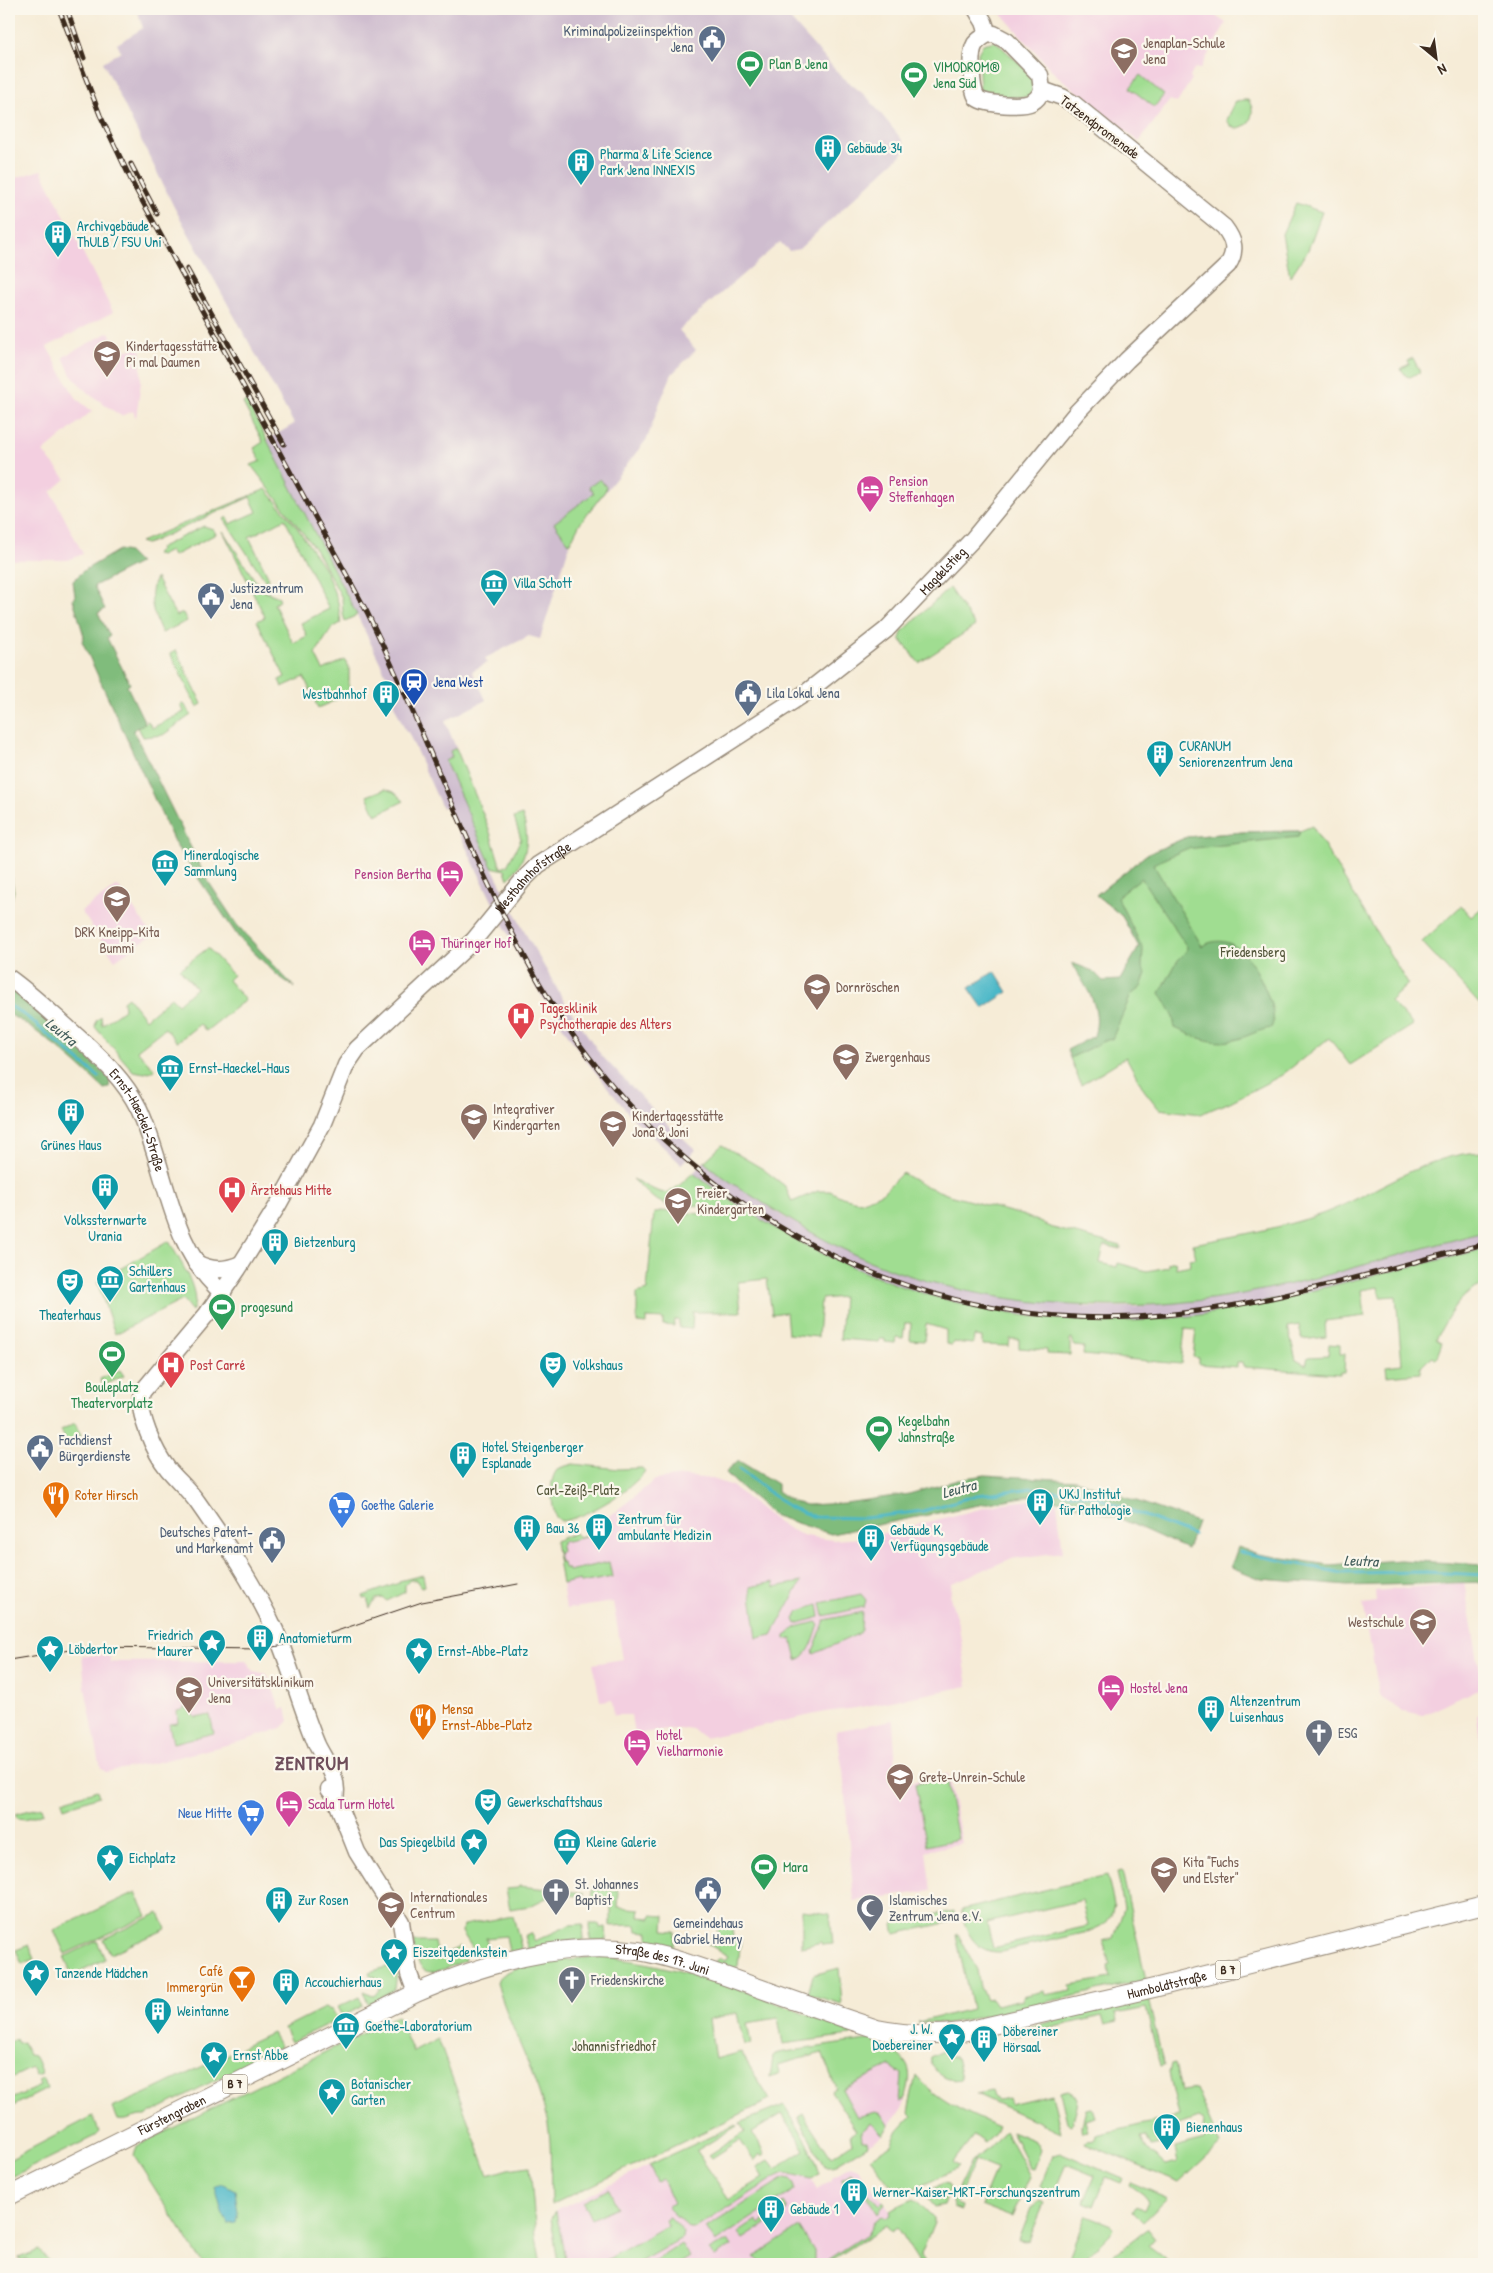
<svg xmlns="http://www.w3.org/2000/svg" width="1493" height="2273" viewBox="0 0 1493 2273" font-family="'Patrick Hand',sans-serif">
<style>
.built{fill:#f3cfe0}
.industrial{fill:#cfbdcf}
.green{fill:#a0dd91;stroke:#6e8458;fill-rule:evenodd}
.forest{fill:#80bc7b;stroke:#5e734c}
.water{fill:#4cb8c8;stroke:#447173}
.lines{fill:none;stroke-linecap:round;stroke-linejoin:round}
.stream{stroke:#4cb8c8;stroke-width:3}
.secondary-casing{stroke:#988b7a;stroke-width:19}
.primary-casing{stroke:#988b7a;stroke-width:20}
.secondary{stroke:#fff;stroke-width:16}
.primary{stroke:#fff;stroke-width:18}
.tram{stroke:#3b2a1e;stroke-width:1}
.rail-casing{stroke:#3b2a1e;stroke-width:5}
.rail{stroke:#fbf7ec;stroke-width:3;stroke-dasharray:9;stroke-linecap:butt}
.labels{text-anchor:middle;stroke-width:4.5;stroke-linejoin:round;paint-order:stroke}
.shield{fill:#fbf7ec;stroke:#75685c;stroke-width:1}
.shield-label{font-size:12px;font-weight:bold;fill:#3b2a1e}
.service-label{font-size:14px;fill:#4e5e75;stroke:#fbf7ec;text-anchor:start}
.education-label{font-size:14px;fill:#785e54;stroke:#fbf7ec;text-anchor:start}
.leisure-label{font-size:14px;fill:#27864d;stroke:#fbf7ec;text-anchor:start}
.street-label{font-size:14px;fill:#3b2a1e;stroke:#fbf7ec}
.culture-label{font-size:14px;fill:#0d838f;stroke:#fbf7ec;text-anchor:start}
.hotel-label{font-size:14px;fill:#b23c85;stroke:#fbf7ec;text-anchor:start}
.transit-label{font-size:14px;fill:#164399;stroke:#fbf7ec;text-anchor:start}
.park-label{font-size:14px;fill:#54573b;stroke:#fbf7ec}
.health-label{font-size:14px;fill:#be3a42;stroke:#fbf7ec;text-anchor:start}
.food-label{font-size:14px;fill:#c56008;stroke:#fbf7ec;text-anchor:start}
.shop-label{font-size:14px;fill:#366cbe;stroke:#fbf7ec;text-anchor:start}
.worship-label{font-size:14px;fill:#5b616d;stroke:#fbf7ec;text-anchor:start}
.water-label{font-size:15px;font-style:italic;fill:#415c5a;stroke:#fbf7ec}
.district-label{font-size:19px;font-weight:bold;letter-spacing:1px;fill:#6f4e5b;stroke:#fbf7ec}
</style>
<rect width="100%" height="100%" fill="#fbf7ec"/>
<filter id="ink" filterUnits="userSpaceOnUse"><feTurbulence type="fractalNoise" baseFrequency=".02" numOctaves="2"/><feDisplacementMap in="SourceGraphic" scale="10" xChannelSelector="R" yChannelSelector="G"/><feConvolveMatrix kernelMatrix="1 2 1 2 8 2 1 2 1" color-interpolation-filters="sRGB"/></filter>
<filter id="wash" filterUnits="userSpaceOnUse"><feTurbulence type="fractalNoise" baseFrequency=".0096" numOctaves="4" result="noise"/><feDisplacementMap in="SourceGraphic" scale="20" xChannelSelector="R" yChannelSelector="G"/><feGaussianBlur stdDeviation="1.12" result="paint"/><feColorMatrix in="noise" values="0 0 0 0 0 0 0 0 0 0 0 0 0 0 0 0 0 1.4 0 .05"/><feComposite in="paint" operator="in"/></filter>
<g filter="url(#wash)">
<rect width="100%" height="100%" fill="#f6ecd7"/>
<path class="built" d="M997,9H1205L1226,23L1200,69L1195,68L1190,77L1192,79L1177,103L1170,100L1139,142L1054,73Z
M41,170L113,312L47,347L70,388L78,400L92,411L43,452L66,479L51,492L83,554L67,560H9V180Z
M109,332L119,352L141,347V382L136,418L133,411L121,416L87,392L71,375L63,357Z
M118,886L152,935L115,960L81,911Z
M682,1476L713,1479L732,1486L772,1518L789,1529L805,1536L833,1540L864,1538L1004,1503L1038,1499L1057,1502L1063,1552L1010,1559L952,1583L950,1597L959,1627L968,1686L856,1708L825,1712L705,1738L692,1729L685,1728L634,1734L631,1715H614L612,1700L600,1701L593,1664L623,1659L613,1602L566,1609L555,1541L575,1533L579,1537L587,1535L591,1526L606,1519L655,1480Z
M1464,1583L1483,1687L1454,1699L1423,1715L1403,1711L1383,1699L1379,1693L1363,1604L1376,1602L1375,1591Z
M82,1655L110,1656V1662L246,1661L254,1671L267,1674L281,1710L286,1708L289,1721L282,1728L246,1740L158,1762L106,1772L101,1769L85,1688Z
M1484,1714V1768L1477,1715Z
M893,1720L897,1785L948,1774L962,1843L926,1851L931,1891L854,1901L843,1771L836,1731Z
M873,2039L881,2042L907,2065L909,2077L906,2099L898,2114L883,2135L868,2145L867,2141H862L857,2118L839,2083L826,2046Z
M666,2157L708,2219L776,2177L785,2173L812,2179L818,2189L831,2180V2177L847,2168L852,2167L857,2169L883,2201L890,2210L891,2215L886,2224L826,2264H566L556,2211Z"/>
<path class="industrial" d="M137,9H798L788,17L839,74L868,98L903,141L904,152L799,249L789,251L780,242L679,330L696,350L672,374L660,402L647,439L579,525L570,543L540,639L529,636L485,658L487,663L472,671L486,700L445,721L456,748L450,751L452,757L445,761L492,867L524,931L564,1001L601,1055L659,1116L696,1150L681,1164L629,1114L585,1059L548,1006L519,957L446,806L442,808L408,732H406L385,684L389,681L357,615L267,440L294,424L174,207L103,62L121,52L117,44L143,28Z
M704,1162L721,1176L784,1217L836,1246L868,1261L912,1277L958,1288L1020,1300L1089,1307H1135L1197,1301L1270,1288L1484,1232V1249L1273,1301L1199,1315L1135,1321H1087L1017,1314L954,1302L908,1289L829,1258L776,1230L693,1173Z"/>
<path class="green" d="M995,41L1033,76L1035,88L1029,97H989L980,91L978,53L983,44Z
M1140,75L1164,95L1154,107L1130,88Z
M1242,100H1248C1254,108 1253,115 1248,124L1237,129L1231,126L1227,120L1235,102Z
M1296,203L1322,212L1308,250L1290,277L1282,234Z
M1413,358L1420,372L1410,377L1406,376L1401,369L1409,364L1407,361Z
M247,401L357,615L345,621L343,614L342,598L316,550L251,465L261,461L254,448L263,442L243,403Z
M600,479L606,487L605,491L579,525L570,543L568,542L554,523L594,493L589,487Z
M266,489L296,526L325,569L338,602L341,623L332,628L315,654L323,670L345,660L349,668V694L318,708L304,677L282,687L279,680L285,677L257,621L265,617L223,531L258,585L264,591L279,597L280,601L274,604L293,643L307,636L301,623L329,609L285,519L249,537L269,578L267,583L224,519L227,517L230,524L257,512L250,497L154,541L146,544L140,542Z
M204,526L213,529L216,534L173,556L170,551L160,556L155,554L160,550L159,548Z
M156,578L176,616L183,613L187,621L162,633C153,614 147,598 156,578Z
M949,588L975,626L919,663L900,639L902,632Z
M176,650L202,704L197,707L170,653Z
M184,704L191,715L163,735L143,737L138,727L148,721L152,728L184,712L181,705Z
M456,748L489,829L501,868L507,866L521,839L514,818L522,815C531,839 527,860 508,879L505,870L492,867L445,761L452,757L450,751Z
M385,789L394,792L404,801L376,815L367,796Z
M1312,826L1408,984L1390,1001L1413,1025L1350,1065L1329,1038L1282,1075L1230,1102L1200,1114L1159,1109L1144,1090L1126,1057L1081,1085L1070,1058L1104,1040L1120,980L1139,947L1122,916L1096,895L1146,855L1187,837L1243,832L1300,831Z
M9,842L10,872L14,891L9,909Z
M1461,906L1471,917L1484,906V1009L1422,942Z
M208,948L233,975L228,980L245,1000L206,1031L200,1024L177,1042L165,1028L137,1050L155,1070L145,1073L133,1071L95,1027L96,1021L101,1016L102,1025L124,1009L123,1001L128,997L145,1019L171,997L178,1004L196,988L180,969Z
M722,1145L763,1169L785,1186L792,1202L818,1191H830L842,1197L861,1202L882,1193L902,1173L921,1184L949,1195L1025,1216L1053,1228L1121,1246V1249L1104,1245L1100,1263L1117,1267L1118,1263L1147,1271L1168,1267V1263L1175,1261L1176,1268L1191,1265L1190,1259L1196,1258L1193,1244C1236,1236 1281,1228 1322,1214C1376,1194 1425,1153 1484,1152V1232C1389,1256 1292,1290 1195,1301C1088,1314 967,1302 867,1260C831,1245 798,1225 765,1204C744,1191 723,1178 704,1162Z
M693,1173C840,1285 1014,1341 1199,1315C1253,1307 1305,1292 1358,1279C1400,1269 1442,1260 1484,1249V1285C1460,1292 1447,1318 1436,1339L1442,1343L1436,1359L1432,1356L1420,1368V1373L1387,1376L1386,1366L1402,1364L1396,1296L1380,1297L1378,1287L1362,1290L1365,1316L1325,1321L1326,1337L1302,1340L1299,1325L1288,1327L1296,1360L1306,1365L1308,1357L1328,1356L1329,1344L1340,1345V1354H1345L1344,1372H1340V1374L1243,1367L1242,1362H1237V1367L1199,1364V1358L1193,1357L1196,1330L1185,1329L1181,1364L1083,1355L1084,1347L1074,1346L1072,1338L1070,1339V1355L1047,1354V1350L1019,1348V1339H1010L1009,1346L982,1345V1337L974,1336L973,1344L953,1342L952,1345L946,1344V1330L926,1324L924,1341L910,1340L911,1323H905L903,1338L896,1337L895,1343L885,1342V1339H880L879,1342L840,1339L843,1297L821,1299L818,1337L788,1334L786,1312L772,1314L767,1279L738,1282L741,1312H693L692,1329L679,1328V1320H674V1326L663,1325V1319L646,1318V1324L637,1323V1293L647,1290L654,1213L660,1211L704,1214L705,1206L664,1204L653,1198L633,1179C667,1196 664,1200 693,1173Z
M169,1241C178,1259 203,1292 192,1311L183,1300L115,1334L97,1282Z
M120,1370L124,1376L103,1386L100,1379Z
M75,1423L81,1436L67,1443L61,1430Z
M573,1464L619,1469L642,1468L645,1471C633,1489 583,1520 561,1521L555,1516C552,1502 547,1479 559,1468Z
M598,1523L600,1534L562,1542V1545L560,1546L561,1552L558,1553L560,1562H563L564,1568H567L568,1571L609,1562L612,1577L581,1583L580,1580L562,1584L555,1541L575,1533L579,1537L587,1535L591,1526Z
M423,1575L425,1586L421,1587L416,1580H410L405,1585V1592L387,1601L383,1598L376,1599L370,1608L367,1598L364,1599L363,1596L399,1583V1581Z
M774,1582L775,1587L801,1582L772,1635L757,1638L750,1587Z
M861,1594L866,1600L864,1607L824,1616L821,1603Z
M818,1605L820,1617L796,1624L794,1619L799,1611Z
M862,1612L861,1630L858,1634L814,1654L813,1651L825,1620Z
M816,1622L819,1624C814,1637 811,1655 797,1660L792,1638L785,1639V1635L797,1627Z
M185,1707L196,1718L210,1715L214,1733L173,1743L169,1724L178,1723L177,1711L182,1710Z
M946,1778L958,1839L927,1846L915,1784Z
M97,1790L99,1796L64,1808L62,1801Z
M42,1807L44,1813L25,1819L17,1818L15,1814Z
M1122,1871L1146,1980L975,2018L943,2024L918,2022L972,2009L956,1935L958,1934L977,1970L980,1987L986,1999L991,1998L996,2005L1023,1999V1996L1044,1991L1045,1995L1071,1990L1070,1985L1111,1978L1108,1966L1110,1965L1103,1941L1114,1938L1124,1908L1117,1872Z
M1107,1875L1114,1904L1111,1916L1105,1924L1088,1932L1001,1952C975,1953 966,1933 961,1910ZM1082,1900L1088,1926L993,1948L987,1923Z
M519,1886L585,1893L582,1896L561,1895L548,1897L530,1906L510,1909L506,1889L518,1888Z
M593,1889L619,1891L618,1907L640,1909L639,1917L651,1918V1915L665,1916L664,1930L675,1931L674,1951L649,1943V1932L637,1931L636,1925L611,1926V1904L593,1903V1905L587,1902L592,1898Z
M136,1892L147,1916L65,1954L54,1930Z
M802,1910L830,1914L833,1944L822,1945L821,1942L802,1947Z
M954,1911V1918L950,1922L895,1934L893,1925L895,1922Z
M159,1913L166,1929L110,1954L103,1939Z
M513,1916L522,1950L509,1952L506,1936L486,1938L490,1957L480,1960L462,1932L463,1925Z
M583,1924L584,1940L566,1941L528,1949L524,1936L530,1933L535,1941L570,1925Z
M589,1924H599L600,1928L606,1927L607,1940H590Z
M718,1925L732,1926L733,1939L741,1938L738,1966L733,1969L715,1964L716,1960L721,1958L725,1960L728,1956L708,1944L716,1942Z
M97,1941L105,1959L72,1975L64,1957Z
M413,1942H434L436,1951H441L444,1954L460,1947L465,1961C434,1972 419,1985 413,1942Z
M29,1945L35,1959L22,1964L16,1950Z
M600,1957C685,1964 772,2000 851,2033V2035L783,2044L778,2018L747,2023L751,2044L744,2045L737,2013L709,2019L715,2059L741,2052L770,2100L551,2205C550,2182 552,2146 548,2124C538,2076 510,2030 497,1983C502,1961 579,1958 600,1957Z
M398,1964L395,1989L368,2004L363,1991L373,1995C384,1989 383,1978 370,1975L369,1972Z
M839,1968L842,2004L808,1994L813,1975Z
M359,1997L363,2006L343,2016L338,2007Z
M1145,1999H1148L1164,2066L1160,2067L1146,2008L1116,2014L1118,2021L1105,2024L1102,2016L1013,2037L1012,2031Z
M324,2008L332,2010L338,2019L291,2042L284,2028Z
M397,2016L413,2052L438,2039L488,2175L508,2169L530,2166L536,2237L541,2264H203L134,2156L137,2146Z
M272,2033L280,2047L145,2116C135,2115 128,2122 117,2120L112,2108L147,2093Z
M16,2039L18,2043L23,2042L29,2055L35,2056L42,2074L36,2076L32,2068L9,2079V2042Z
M873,2039C885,2043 907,2058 909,2071C911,2080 907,2090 906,2099L900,2102L902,2074L890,2066L842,2089L857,2117L876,2112L882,2114L889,2125L883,2135L871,2123L861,2131L862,2141H867L868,2145L833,2166H824L798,2117L803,2114L831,2157L852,2143L850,2134L856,2130L831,2091L836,2088L822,2053L778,2065L780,2074L770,2078L773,2057L778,2053Z
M943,2051L952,2057H956L961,2079C946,2082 939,2075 930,2063V2057Z
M1175,2063L1181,2091L1196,2089L1220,2145L1179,2183L1085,2143L1087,2140L1096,2139L1097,2135L1179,2116L1169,2073L1171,2064ZM1198,2118L1203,2121L1202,2130L1205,2140L1175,2148L1178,2162L1165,2165C1154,2154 1146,2153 1141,2137L1146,2136L1151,2147L1173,2142L1172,2132L1176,2126Z
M916,2075C937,2101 967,2113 998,2127L994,2135L985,2143L974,2135L953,2162L959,2167L957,2169L908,2191L904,2187L895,2191L870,2158L891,2145L898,2131L912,2116L908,2112Z
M44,2079L47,2089L9,2108V2100L40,2086L38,2081Z
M1068,2090C1084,2097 1075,2110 1073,2123L1070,2125L1067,2122L1060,2092Z
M991,2091L993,2097L998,2100L1008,2098L1010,2104L1052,2094L1061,2132L976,2094Z
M784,2105L810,2147L819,2174L812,2179L785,2173L776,2177L696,2228H689L669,2209L668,2206L674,2203L663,2179L657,2182L649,2165L736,2125L737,2126L696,2151L729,2199L763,2178L757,2167L769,2160L776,2169L805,2150L782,2114L752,2132L765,2154L762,2156L760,2154L754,2161L740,2140L712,2158L709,2155L745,2132L740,2123Z
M1092,2108L1095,2117L1085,2120L1088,2132L1082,2133L1081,2129L1086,2109Z
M93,2116L99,2132L95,2136L9,2178V2160Z
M1005,2131L1030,2176L1012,2217L981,2205L996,2169L974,2160L956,2204L962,2206L961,2210L953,2207L952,2202L971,2161L991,2147Z
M1011,2131L1035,2141L1040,2150L1033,2168L1029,2167Z
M1062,2153L1123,2179L1121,2183L1106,2177L1094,2206L1084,2202L1095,2176L1066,2164L1051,2200L1042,2196V2189L1040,2186L1053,2155Z
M850,2173L879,2205L883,2201L885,2203L878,2214L856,2180L846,2186L841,2179Z
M785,2178L790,2179L794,2183V2189L791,2192L715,2242L706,2228Z
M1130,2182L1168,2198L1143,2222L1133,2212L1136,2206L1144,2210L1148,2201L1142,2194L1129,2185Z
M943,2183L948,2184L950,2189L944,2205L935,2207L924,2194Z
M609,2189L617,2207L591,2219L583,2202Z
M913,2199L918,2202L934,2218V2223L920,2257L925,2264H916L919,2262L897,2228L891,2232L886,2225L826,2264H822L867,2234L874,2221L882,2216L886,2218L891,2215L890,2210Z
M1040,2202L1044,2204L1029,2240L1025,2241L1019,2239L1031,2208Z
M784,2203L788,2210L743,2239L738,2233L757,2220L760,2224L773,2215L771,2211Z
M556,2211L566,2264H558L551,2217Z
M1087,2215L1112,2225L1114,2229L1088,2255L1095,2264H1067Z
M669,2217L683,2232L682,2238L636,2264H599L668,2225L665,2219Z
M799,2227L814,2251V2264H761L754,2257Z
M1148,2228L1156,2238L1149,2246L1173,2264H1101Z
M728,2240L732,2246L715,2257L709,2251Z
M681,2244L690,2257L679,2264H650Z
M39,2250L51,2264H29L27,2259L21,2262L19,2258Z"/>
<path class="forest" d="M119,550L128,552L139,563L94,586L105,609L98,613L110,636L107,638L130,684L127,686L145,723L133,730L206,878L237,925L295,988L276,974L239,938L175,844L82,641L84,636L73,599L75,596L73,581L83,571Z
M1300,831L1298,837L1186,849L1153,864L1202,946C1235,928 1256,966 1266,991C1270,1001 1277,1017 1271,1028C1258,1030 1247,1037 1234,1040C1214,1046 1193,1036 1175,1028L1172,1013L1160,993L1178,960L1186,952L1187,947L1141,878L1117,897L1143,949L1142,967L1146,973L1141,987L1131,995L1112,1039L1104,1041L1070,1058L1067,1050L1094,1036C1103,1006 1086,989 1072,963L1093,971L1103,981L1120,980L1139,947L1122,916L1096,895L1146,855L1187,837L1243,832Z
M9,988L78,1047L108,1077L110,1081L109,1088L104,1089C75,1061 44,1034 9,1014Z
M739,1461L777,1484V1491L793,1502L807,1505L845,1503L909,1494L965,1478L985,1475L1056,1479L1076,1480L1197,1522L1187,1549L1121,1519L1062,1501L1036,1495L999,1501L831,1534L775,1516L735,1482L726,1473L731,1466Z
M1238,1547L1258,1554L1329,1565L1400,1560L1484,1565V1582L1347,1586L1261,1579L1231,1567Z"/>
<path class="water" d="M995,971L1008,992L983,1008L969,988Z
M224,2184L235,2190L238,2213L236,2223L228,2224L222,2212L215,2186Z"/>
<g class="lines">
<path class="stream" d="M9,1005L27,1017L99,1077
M739,1469L789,1507L815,1517L865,1518L923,1511L977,1495L1033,1488L1093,1496L1193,1535
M1240,1552L1342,1573L1425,1572L1484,1575"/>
</g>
</g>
<g filter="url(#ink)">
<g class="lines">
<g class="secondary-casing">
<g id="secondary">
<path d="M976,9L984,22L988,34"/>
<path d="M988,34H994L1007,41L1040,75L1042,90C1040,95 1038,99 1032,102C1023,107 986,105 977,98C971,88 969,54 975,44C979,39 983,37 988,34Z"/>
<path id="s1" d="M9,978C30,993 50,1012 69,1029C95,1053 123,1076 139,1109C167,1169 169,1248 223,1293"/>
<path d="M196,1263C212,1271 224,1271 241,1264"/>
<path d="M329,1789L335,1797L357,1852L401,1922L409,1974L416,1993"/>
<path id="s2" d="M335,1797C340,1779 324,1760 317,1745C301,1707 291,1668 275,1630C255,1586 226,1543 198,1503C189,1490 178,1481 168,1469C155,1453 136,1412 142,1392L207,1314L238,1269L278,1205L322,1125L346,1065L357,1049L474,940L523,880L538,865L807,692L886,630L973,539L1077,412L1127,360L1228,265C1237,250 1234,240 1224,227L1074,104L1062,97L1042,90"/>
</g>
</g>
<g class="primary-casing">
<g id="primary">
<path id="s3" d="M9,2196L416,1993C484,1964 562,1940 638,1951C666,1955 695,1966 722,1975C773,1993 825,2012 877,2029C906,2035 932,2036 962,2032L1154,1988L1484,1905"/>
</g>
</g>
<use href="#secondary" class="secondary"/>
<use href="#primary" class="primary"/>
<path class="tram" d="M328,1634L422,1602L518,1584
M9,1660L88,1647L264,1649L304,1641"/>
<g class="rail-casing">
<path id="rail" d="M59,9L100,115L134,186L367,612C427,734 472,866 540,984C662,1193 889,1329 1134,1317C1251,1312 1371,1272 1484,1244
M67,9L84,58
M131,164L157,214
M187,269L284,444"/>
</g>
<use href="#rail" class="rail"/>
</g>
</g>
<defs>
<g id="civic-pin" transform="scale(1.4375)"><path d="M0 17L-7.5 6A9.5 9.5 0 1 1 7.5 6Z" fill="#5c6f8a" stroke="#fbf7ec"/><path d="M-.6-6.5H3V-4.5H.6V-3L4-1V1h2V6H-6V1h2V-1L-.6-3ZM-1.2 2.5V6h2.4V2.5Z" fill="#fff"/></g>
<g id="school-pin" transform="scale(1.4375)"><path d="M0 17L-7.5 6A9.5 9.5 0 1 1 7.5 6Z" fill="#8d6e63" stroke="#fbf7ec"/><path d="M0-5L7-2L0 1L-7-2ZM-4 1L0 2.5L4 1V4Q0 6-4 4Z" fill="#fff"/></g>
<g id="stadium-pin" transform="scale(1.4375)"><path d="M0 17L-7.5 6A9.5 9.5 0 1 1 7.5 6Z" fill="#2e9e5b" stroke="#fbf7ec"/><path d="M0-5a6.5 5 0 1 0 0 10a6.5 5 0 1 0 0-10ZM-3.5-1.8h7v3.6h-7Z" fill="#fff"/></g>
<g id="building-pin" transform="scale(1.4375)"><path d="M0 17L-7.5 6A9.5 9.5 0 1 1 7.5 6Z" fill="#0f9aa8" stroke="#fbf7ec"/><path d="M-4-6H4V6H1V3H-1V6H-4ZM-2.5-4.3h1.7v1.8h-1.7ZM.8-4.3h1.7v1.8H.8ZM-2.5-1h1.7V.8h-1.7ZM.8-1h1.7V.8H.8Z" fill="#fff"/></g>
<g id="hotel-pin" transform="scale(1.4375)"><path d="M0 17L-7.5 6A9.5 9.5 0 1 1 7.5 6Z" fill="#d1479c" stroke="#fbf7ec"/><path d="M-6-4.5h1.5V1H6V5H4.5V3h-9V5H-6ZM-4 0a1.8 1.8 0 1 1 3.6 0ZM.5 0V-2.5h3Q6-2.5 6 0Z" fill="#fff"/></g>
<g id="museum-pin" transform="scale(1.4375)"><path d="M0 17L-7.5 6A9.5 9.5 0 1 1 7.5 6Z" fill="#0f9aa8" stroke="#fbf7ec"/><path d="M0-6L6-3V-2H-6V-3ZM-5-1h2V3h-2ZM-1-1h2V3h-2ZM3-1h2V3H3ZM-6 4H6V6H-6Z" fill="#fff"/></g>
<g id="station-pin" transform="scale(1.4375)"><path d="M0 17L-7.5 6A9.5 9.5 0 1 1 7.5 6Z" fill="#1a4fb4" stroke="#fbf7ec"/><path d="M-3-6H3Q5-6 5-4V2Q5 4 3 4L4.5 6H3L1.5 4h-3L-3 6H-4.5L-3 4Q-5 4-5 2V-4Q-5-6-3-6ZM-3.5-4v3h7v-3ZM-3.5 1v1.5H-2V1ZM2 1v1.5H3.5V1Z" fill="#fff"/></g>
<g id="hospital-pin" transform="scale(1.4375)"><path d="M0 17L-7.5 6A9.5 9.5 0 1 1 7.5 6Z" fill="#e0444e" stroke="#fbf7ec"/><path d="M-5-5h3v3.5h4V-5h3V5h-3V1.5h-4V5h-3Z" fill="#fff"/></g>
<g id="theatre-pin" transform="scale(1.4375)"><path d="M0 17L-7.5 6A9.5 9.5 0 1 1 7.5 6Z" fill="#0f9aa8" stroke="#fbf7ec"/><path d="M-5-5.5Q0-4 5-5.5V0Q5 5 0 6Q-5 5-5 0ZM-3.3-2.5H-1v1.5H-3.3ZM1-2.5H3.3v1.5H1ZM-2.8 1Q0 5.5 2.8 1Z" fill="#fff"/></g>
<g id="restaurant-pin" transform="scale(1.4375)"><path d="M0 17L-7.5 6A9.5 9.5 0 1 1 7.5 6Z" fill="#e8710a" stroke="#fbf7ec"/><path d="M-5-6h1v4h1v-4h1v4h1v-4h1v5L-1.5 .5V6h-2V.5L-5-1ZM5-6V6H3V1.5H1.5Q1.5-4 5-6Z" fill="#fff"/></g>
<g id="supermarket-pin" transform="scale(1.4375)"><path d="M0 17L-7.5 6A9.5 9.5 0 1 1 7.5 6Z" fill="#3f7fe0" stroke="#fbf7ec"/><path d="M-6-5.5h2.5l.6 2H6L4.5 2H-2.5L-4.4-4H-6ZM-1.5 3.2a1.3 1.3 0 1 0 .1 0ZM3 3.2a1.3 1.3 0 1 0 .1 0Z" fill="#fff"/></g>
<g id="sight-pin" transform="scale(1.4375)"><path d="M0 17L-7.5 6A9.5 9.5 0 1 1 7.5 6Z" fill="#0f9aa8" stroke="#fbf7ec"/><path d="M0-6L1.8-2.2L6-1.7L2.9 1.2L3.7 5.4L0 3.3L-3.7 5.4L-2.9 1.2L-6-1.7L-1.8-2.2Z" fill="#fff"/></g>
<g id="university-pin" transform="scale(1.4375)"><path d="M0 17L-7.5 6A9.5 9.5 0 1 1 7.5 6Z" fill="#8d6e63" stroke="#fbf7ec"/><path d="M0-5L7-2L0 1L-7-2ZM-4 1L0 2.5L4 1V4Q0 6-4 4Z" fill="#fff"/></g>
<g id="church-pin" transform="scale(1.4375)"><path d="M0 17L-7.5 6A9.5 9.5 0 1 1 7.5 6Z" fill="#6b7280" stroke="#fbf7ec"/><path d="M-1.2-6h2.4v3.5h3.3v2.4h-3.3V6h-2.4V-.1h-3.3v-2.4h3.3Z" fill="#fff"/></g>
<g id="mosque-pin" transform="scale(1.4375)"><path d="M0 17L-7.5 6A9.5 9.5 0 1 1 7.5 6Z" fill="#6b7280" stroke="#fbf7ec"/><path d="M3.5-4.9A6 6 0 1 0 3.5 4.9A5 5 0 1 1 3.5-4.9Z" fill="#fff"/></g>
<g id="bar-pin" transform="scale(1.4375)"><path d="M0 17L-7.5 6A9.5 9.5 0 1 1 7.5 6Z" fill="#e8710a" stroke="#fbf7ec"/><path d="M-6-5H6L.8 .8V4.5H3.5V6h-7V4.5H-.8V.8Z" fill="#fff"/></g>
</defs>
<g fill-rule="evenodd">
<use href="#civic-pin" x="712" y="39"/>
<use href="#school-pin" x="1124" y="51"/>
<use href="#stadium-pin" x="750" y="64"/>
<use href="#stadium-pin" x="914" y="75"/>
<use href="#building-pin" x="828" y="148"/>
<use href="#building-pin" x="581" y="162"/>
<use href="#building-pin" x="58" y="234"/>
<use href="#school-pin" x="107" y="354"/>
<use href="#hotel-pin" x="870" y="489"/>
<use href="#museum-pin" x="494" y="583"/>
<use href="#civic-pin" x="211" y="596"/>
<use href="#station-pin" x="414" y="682"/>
<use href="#civic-pin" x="748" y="693"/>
<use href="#building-pin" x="386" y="694"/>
<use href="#building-pin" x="1160" y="754"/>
<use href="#museum-pin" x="165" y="863"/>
<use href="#hotel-pin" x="450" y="874"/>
<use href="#school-pin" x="117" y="899"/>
<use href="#hotel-pin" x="422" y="943"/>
<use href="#school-pin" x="817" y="987"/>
<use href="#hospital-pin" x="521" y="1016"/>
<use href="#school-pin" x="846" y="1057"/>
<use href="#museum-pin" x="170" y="1068"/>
<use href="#building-pin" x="71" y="1112"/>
<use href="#school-pin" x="474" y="1117"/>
<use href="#school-pin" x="613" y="1124"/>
<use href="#building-pin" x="105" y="1187"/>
<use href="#hospital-pin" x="232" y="1190"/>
<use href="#school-pin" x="678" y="1201"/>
<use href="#building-pin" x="275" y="1242"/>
<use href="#museum-pin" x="110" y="1279"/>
<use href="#theatre-pin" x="70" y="1282"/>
<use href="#stadium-pin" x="222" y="1307"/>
<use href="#stadium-pin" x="112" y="1354"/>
<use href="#hospital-pin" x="171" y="1365"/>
<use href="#theatre-pin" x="553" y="1365"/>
<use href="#stadium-pin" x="879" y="1429"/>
<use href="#civic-pin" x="40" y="1448"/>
<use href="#building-pin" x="463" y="1455"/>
<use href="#restaurant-pin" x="56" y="1495"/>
<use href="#building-pin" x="1040" y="1502"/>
<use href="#supermarket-pin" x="342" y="1505"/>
<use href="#building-pin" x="599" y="1527"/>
<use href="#building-pin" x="527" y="1528"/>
<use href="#building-pin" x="871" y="1538"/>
<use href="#civic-pin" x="272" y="1540"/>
<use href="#school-pin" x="1423" y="1622"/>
<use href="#building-pin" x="260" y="1638"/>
<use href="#sight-pin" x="212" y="1643"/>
<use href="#sight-pin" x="50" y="1649"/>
<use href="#sight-pin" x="419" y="1651"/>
<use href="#hotel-pin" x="1111" y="1688"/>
<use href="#university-pin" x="189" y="1690"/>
<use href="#building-pin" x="1211" y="1709"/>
<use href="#restaurant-pin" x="423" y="1717"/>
<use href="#church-pin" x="1319" y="1733"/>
<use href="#hotel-pin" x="637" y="1743"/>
<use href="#school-pin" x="900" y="1777"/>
<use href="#theatre-pin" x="488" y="1802"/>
<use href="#hotel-pin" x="289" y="1804"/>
<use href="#supermarket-pin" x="251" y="1813"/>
<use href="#sight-pin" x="474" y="1842"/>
<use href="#museum-pin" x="567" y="1842"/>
<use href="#sight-pin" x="110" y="1858"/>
<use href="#stadium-pin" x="764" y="1867"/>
<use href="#school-pin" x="1164" y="1870"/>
<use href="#civic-pin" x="708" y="1890"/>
<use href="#church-pin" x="556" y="1892"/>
<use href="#building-pin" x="279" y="1900"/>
<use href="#university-pin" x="391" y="1905"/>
<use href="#mosque-pin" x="870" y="1908"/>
<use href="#sight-pin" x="394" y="1952"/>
<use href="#sight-pin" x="36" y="1973"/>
<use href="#bar-pin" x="242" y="1979"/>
<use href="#church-pin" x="572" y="1980"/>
<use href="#building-pin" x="286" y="1982"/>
<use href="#building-pin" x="158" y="2011"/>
<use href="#museum-pin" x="346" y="2026"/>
<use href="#sight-pin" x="952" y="2037"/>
<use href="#building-pin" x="984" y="2039"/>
<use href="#sight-pin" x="214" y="2055"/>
<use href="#sight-pin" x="332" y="2092"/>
<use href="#building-pin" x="1167" y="2127"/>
<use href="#building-pin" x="854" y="2192"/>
<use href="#building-pin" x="771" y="2209"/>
</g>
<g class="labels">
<g class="shield">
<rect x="1215.5" y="1960.5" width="25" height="19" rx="4"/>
<rect x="222.5" y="2074.5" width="25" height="19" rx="4"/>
</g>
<g class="shield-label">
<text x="1228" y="1974">B 7</text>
<text x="235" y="2088">B 7</text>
</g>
<g class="service-label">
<text x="693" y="36" text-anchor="end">Kriminalpolizeiinspektion<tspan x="693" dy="16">Jena</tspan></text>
<text x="230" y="593">Justizzentrum<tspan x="230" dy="16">Jena</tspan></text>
<text x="767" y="698">Lila Lokal Jena</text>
<text x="59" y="1445">Fachdienst<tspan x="59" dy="16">Bürgerdienste</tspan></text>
<text x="253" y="1537" text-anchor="end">Deutsches Patent-<tspan x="253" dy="16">und Markenamt</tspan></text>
<text x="708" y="1928" text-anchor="middle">Gemeindehaus<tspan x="708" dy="16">Gabriel Henry</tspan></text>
</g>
<g class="education-label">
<text x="1143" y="48">Jenaplan-Schule<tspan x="1143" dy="16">Jena</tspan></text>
<text x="126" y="351">Kindertagesstätte<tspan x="126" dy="16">Pi mal Daumen</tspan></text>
<text x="117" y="937" text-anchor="middle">DRK Kneipp-Kita<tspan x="117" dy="16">Bummi</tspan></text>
<text x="836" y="992">Dornröschen</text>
<text x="865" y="1062">Zwergenhaus</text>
<text x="493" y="1114">Integrativer<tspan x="493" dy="16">Kindergarten</tspan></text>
<text x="632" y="1121">Kindertagesstätte<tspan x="632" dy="16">Jona &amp; Joni</tspan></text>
<text x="697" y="1198">Freier<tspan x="697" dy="16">Kindergarten</tspan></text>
<text x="1404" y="1627" text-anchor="end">Westschule</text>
<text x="208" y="1687">Universitätsklinikum<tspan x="208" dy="16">Jena</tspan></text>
<text x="919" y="1782">Grete-Unrein-Schule</text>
<text x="1183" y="1867">Kita "Fuchs<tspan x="1183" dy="16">und Elster"</tspan></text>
<text x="410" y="1902">Internationales<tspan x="410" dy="16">Centrum</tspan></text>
</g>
<g class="leisure-label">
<text x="769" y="69">Plan B Jena</text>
<text x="933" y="72">VIMODROM®<tspan x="933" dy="16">Jena Süd</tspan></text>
<text x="241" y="1312">progesund</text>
<text x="112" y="1392" text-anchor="middle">Bouleplatz<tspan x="112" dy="16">Theatervorplatz</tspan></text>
<text x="898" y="1426">Kegelbahn<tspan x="898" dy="16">Jahnstraße</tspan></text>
<text x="783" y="1872">Mara</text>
</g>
<g class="street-label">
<text transform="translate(1100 127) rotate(37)" y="5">Tatzendpromenade</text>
<text dy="5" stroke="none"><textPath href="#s2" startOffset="1624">Magdelstieg</textPath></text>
<text dy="5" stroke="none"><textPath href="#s2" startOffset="1110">Westbahnhofstraße</textPath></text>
<text dy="5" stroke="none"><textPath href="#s1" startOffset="195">Ernst-Haeckel-Straße</textPath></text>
<text dy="5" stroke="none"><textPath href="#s3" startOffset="709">Straße des 17. Juni</textPath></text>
<text dy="5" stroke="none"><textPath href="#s3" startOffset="1231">Humboldtstraße</textPath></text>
<text dy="5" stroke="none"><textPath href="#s3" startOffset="182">Fürstengraben</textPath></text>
</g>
<g class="culture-label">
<text x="847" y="153">Gebäude 34</text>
<text x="600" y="159">Pharma &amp; Life Science<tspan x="600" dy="16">Park Jena INNEXIS</tspan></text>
<text x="77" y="231">Archivgebäude<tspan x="77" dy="16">ThULB / FSU Uni</tspan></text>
<text x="513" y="588">Villa Schott</text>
<text x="367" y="699" text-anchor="end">Westbahnhof</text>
<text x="1179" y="751">CURANUM<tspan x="1179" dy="16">Seniorenzentrum Jena</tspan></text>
<text x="184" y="860">Mineralogische<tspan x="184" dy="16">Sammlung</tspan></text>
<text x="189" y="1073">Ernst-Haeckel-Haus</text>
<text x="71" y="1150" text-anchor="middle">Grünes Haus</text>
<text x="105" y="1225" text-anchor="middle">Volkssternwarte<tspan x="105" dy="16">Urania</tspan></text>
<text x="294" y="1247">Bietzenburg</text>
<text x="129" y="1276">Schillers<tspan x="129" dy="16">Gartenhaus</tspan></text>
<text x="70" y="1320" text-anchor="middle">Theaterhaus</text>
<text x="572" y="1370">Volkshaus</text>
<text x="482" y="1452">Hotel Steigenberger<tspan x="482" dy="16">Esplanade</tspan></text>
<text x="1059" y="1499">UKJ Institut<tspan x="1059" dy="16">für Pathologie</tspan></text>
<text x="618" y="1524">Zentrum für<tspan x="618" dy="16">ambulante Medizin</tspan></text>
<text x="546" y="1533">Bau 36</text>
<text x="890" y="1535">Gebäude K,<tspan x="890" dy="16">Verfügungsgebäude</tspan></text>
<text x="193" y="1640" text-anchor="end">Friedrich<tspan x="193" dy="16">Maurer</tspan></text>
<text x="279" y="1643">Anatomieturm</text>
<text x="69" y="1654">Löbdertor</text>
<text x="438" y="1656">Ernst-Abbe-Platz</text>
<text x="1230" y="1706">Altenzentrum<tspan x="1230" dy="16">Luisenhaus</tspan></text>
<text x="507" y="1807">Gewerkschaftshaus</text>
<text x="455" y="1847" text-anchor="end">Das Spiegelbild</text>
<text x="586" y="1847">Kleine Galerie</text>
<text x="129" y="1863">Eichplatz</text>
<text x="298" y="1905">Zur Rosen</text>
<text x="413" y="1957">Eiszeitgedenkstein</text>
<text x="55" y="1978">Tanzende Mädchen</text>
<text x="305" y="1987">Accouchierhaus</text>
<text x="177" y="2016">Weintanne</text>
<text x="365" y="2031">Goethe-Laboratorium</text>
<text x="933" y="2034" text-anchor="end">J. W.<tspan x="933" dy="16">Doebereiner</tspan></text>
<text x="1003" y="2036">Döbereiner<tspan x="1003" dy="16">Hörsaal</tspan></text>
<text x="233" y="2060">Ernst Abbe</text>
<text x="351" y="2089">Botanischer<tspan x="351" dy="16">Garten</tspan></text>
<text x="1186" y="2132">Bienenhaus</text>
<text x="873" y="2197">Werner-Kaiser-MRT-Forschungszentrum</text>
<text x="790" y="2214">Gebäude 1</text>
</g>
<g class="hotel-label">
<text x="889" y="486">Pension<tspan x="889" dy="16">Steffenhagen</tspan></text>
<text x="431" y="879" text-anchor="end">Pension Bertha</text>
<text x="441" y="948">Thüringer Hof</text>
<text x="1130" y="1693">Hostel Jena</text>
<text x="656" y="1740">Hotel<tspan x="656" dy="16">Vielharmonie</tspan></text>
<text x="308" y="1809">Scala Turm Hotel</text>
</g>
<g class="transit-label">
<text x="433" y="687">Jena West</text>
</g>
<g class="park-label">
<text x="1253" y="957">Friedensberg</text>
<text x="578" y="1495">Carl-Zeiß-Platz</text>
<text x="614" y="2051">Johannisfriedhof</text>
</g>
<g class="health-label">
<text x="540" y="1013">Tagesklinik<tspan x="540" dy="16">Psychotherapie des Alters</tspan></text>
<text x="251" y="1195">Ärztehaus Mitte</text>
<text x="190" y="1370">Post Carré</text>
</g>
<g class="food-label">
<text x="75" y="1500">Roter Hirsch</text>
<text x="442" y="1714">Mensa<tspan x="442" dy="16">Ernst-Abbe-Platz</tspan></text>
<text x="223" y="1976" text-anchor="end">Café<tspan x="223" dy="16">Immergrün</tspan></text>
</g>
<g class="shop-label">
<text x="361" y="1510">Goethe Galerie</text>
<text x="232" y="1818" text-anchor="end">Neue Mitte</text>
</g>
<g class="worship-label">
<text x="1338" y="1738">ESG</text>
<text x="575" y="1889">St. Johannes<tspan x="575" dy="16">Baptist</tspan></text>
<text x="889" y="1905">Islamisches<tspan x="889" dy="16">Zentrum Jena e.V.</tspan></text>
<text x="591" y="1985">Friedenskirche</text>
</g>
<g class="water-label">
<text transform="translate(61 1032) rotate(39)" y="5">Leutra</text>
<text transform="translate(959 1489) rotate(-15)" y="5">Leutra</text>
<text transform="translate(1361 1561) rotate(2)" y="5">Leutra</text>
</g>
<g class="district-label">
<text x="312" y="1770">ZENTRUM</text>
</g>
</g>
<rect width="1493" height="2273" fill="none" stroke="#fbf7ec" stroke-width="30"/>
<g transform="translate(1436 58) rotate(151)" stroke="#fbf7ec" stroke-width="4" paint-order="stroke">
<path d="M0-4L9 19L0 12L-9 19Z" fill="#3b2a1e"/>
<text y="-8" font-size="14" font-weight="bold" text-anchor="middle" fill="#3b2a1e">N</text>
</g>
</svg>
